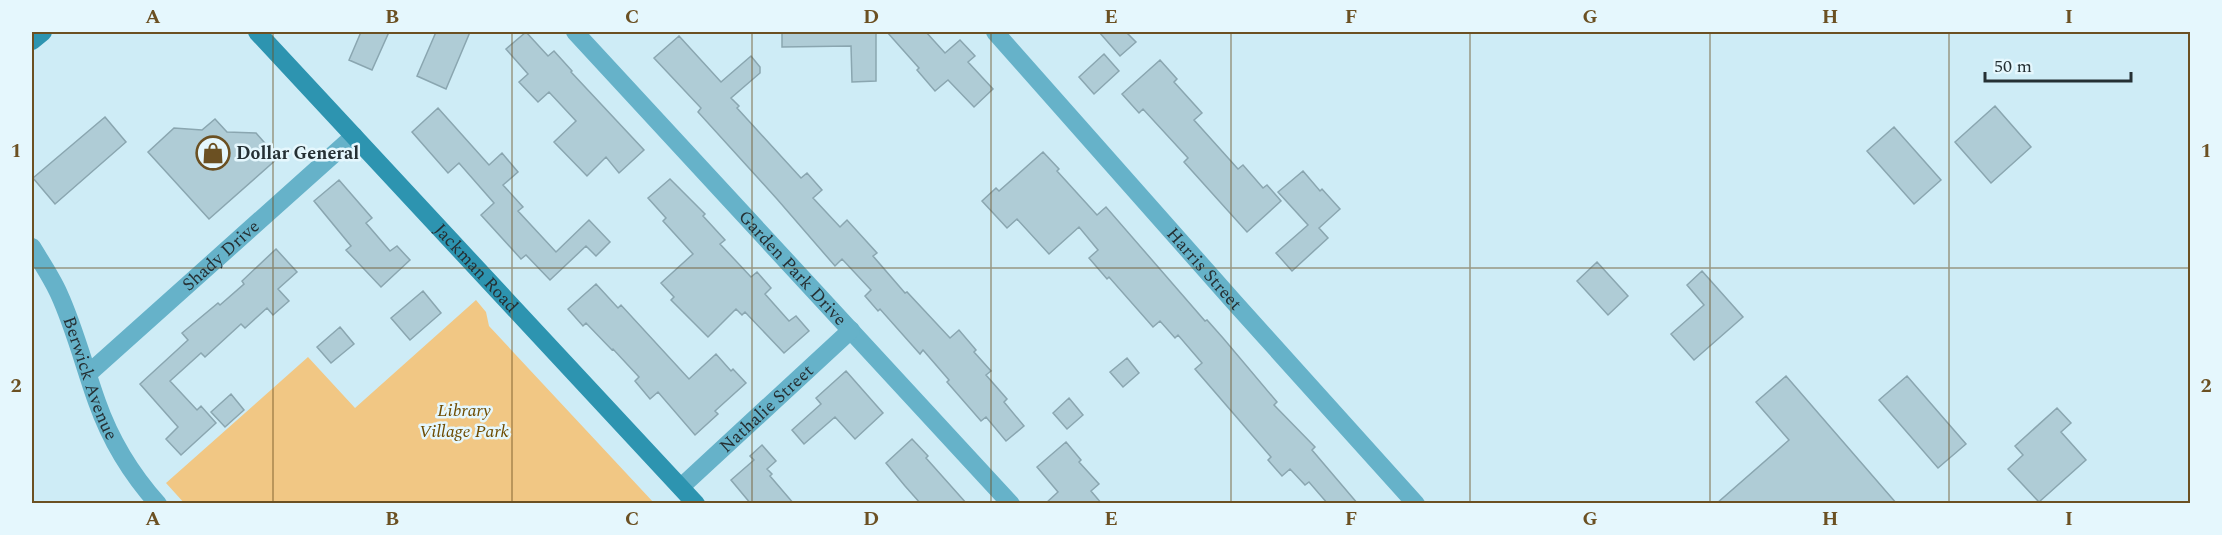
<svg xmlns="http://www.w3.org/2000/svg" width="2222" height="535" viewBox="0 0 2222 535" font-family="Spectral,serif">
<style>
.green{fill:#f1c784}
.building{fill:#afccd6;stroke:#8aa6b0;stroke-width:1.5}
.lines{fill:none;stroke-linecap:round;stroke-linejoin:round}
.street{stroke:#66b2c9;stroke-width:18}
.secondary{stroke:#2d94b0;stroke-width:18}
.grid{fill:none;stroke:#6b5022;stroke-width:1.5;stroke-opacity:0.55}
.labels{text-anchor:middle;stroke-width:5;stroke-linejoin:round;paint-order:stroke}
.poi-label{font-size:18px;font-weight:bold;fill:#253034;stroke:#e5f7fd;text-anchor:start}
.street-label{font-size:18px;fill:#253034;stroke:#e5f7fd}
.park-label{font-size:18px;font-style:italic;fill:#6d4b00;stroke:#e5f7fd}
.neatline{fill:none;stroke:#6b5022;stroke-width:2}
.grid-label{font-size:20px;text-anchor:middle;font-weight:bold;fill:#6b5022}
</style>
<rect width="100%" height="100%" fill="#ceecf6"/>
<path class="green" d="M476,300L486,312L489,326L654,503L185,504L166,483L308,357L355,408Z"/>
<path class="building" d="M361,32H389L372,70L349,60Z
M436,32H470L446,89L417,76Z
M526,32L548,56L554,51L572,71L571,72L644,150L619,173L606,157L587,176L554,142L576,121L549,92L538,102L519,82L528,74L506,49Z
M782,32H876V81L852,82L851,46L782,47Z
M887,32H926L945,53L960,40L975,56L968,62L993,89L974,107L948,80L935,91L917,70L919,68Z
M1099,32H1126L1136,42L1120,56Z
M679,36L721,82L751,56L760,67V73L731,98L739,106L737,108L801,178L807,173L822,190L813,198L840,227L847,220L877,253L873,256L905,293L907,292L950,338L959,330L976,350L974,352L991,371L986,375L1007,399L1004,402L1024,426L1006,441L986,417L981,421L947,382L949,380L923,350L920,354L880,309L878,311L865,296L871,290L842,259L835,266L777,199L698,112L701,108L654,58Z
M1104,54L1119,71L1094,94L1079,77Z
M1160,60L1177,79L1174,82L1202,113L1194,120L1238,169L1243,165L1263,188L1267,185L1281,201L1247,232L1184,162L1188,158L1143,109L1139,113L1122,94Z
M1995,106L2031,147L1991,183L1955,142Z
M438,108L489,165L502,153L518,172L503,185L523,207L518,211L556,252L589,220L610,242L596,256L586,246L550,280L526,255L521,259L481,215L494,203L459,163L448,173L412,132Z
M105,117L126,142L55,204L33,178Z
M215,119L227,132L256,133L278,158L209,219L148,152L174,128L202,130Z
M1894,127L1941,180L1914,204L1867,151Z
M1043,152L1059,169L1057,171L1097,215L1106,207L1205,321L1207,320L1223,338L1277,402L1274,405L1315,447L1312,450L1358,504H1328L1309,482L1305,485L1290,469L1282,476L1268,460L1271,457L1195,369L1202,363L1178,335L1175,338L1160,321L1153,327L1109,277L1107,279L1089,258L1098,250L1079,227L1049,254L1017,219L1007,228L982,201L996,188L999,191Z
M1303,171L1320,191L1322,189L1340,209L1319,228L1328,238L1292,271L1276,253L1308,225L1278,192Z
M670,179L705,214L703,216L725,240L720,244L751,277L757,272L771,288L765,294L789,321L796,316L809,331L784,353L745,312L742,315L736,309L708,337L671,300L674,297L661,283L693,254L663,221L666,218L648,198Z
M339,180L372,218L366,223L390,251L397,246L410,260L381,287L346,250L351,246L314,201Z
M276,249L297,272L278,289L289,301L273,315L267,308L245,328L241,324L205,357L201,353L170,381L197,410L201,406L216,423L181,455L166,439L178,427L140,384L188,340L182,333L218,303L220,305L244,284L242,281Z
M1597,262L1628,296L1608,315L1577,281Z
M1702,271L1743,317L1694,360L1671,334L1704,305L1687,285Z
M596,284L618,308L621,305L689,379L716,354L731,371L733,369L746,383L715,411L718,414L695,435L658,392L650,399L635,381L639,377L613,349L612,350L586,323L583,326L568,309Z
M423,291L441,313L410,340L391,318Z
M340,327L354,344L331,363L317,347Z
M1127,358L1139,373L1123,387L1110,372Z
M846,371L883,413L855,439L835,417L804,444L792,430L821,404L816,398Z
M1786,376L1897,504H1716L1789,440L1756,402Z
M1907,376L1966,444L1938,468L1879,400Z
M231,394L244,410L225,427L211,412Z
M1069,398L1083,415L1067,429L1053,413Z
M2057,408L2071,423L2061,432L2086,460L2039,502L2008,469L2023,455L2015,446Z
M912,439L928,456L926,458L967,504H921L905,486L886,463Z
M1066,442L1081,460L1079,462L1099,484L1091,491L1102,504H1045L1058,492L1037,467Z
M762,445L776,461L767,469L772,474L770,476L794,504H751L731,480L754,460L750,456Z"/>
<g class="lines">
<g class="street">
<path id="s1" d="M575,32L1011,504"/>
<path id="s2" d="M995,32L1234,302L1416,504"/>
<path id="s3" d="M32,247C41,262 52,278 59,294C75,329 84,366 97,402C110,439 132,475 158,504"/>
<path id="s4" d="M88,374L354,136"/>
<path id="s5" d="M681,487L851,330"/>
</g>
<g class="secondary">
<path id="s6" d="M257,32L696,504"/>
<path d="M32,41L43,32"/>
</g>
</g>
<path class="grid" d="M273,32V504M512,32V504M752,32V504M991,32V504M1231,32V504M1470,32V504M1710,32V504M1949,32V504M32,268H2190"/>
<defs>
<g id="shop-ring" transform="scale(1.725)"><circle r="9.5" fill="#e5f7fd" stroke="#6b5022" stroke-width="1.5"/><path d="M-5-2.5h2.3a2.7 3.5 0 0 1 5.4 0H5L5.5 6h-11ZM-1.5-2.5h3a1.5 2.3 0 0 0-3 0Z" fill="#6b5022"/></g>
</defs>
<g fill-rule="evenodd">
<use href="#shop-ring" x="213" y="153"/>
</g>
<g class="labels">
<g class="poi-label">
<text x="236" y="159">Dollar General</text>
</g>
<g class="street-label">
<text dy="6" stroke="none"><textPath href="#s4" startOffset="178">Shady Drive</textPath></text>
<text dy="6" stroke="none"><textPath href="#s6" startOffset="322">Jackman Road</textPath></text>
<text dy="6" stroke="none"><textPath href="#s1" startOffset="321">Garden Park Drive</textPath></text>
<text dy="6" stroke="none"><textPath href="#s2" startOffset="316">Harris Street</textPath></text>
<text dy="6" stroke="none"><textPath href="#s3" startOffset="144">Berwick Avenue</textPath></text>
<text dy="6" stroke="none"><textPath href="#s5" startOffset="116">Nathalie Street</textPath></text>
</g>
<g class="park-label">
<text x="464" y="416">Library<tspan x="464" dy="21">Village Park</tspan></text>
</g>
</g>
<rect width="2222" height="535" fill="none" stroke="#e5f7fd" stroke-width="66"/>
<path d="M1985 72v9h146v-9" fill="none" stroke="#253034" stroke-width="3"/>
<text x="1994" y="72" font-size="18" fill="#253034" stroke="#e5f7fd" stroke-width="4.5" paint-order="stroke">50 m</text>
<rect x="33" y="33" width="2156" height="469" class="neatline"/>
<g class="grid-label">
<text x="153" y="23">A</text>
<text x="392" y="23">B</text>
<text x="632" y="23">C</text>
<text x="871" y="23">D</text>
<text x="1111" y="23">E</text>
<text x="1351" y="23">F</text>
<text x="1590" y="23">G</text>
<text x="1830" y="23">H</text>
<text x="2069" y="23">I</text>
<text x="16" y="157">1</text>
<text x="2206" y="157">1</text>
<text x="16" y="392">2</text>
<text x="2206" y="392">2</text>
<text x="153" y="525">A</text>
<text x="392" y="525">B</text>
<text x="632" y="525">C</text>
<text x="871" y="525">D</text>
<text x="1111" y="525">E</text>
<text x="1351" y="525">F</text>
<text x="1590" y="525">G</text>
<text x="1830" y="525">H</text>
<text x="2069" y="525">I</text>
</g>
</svg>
